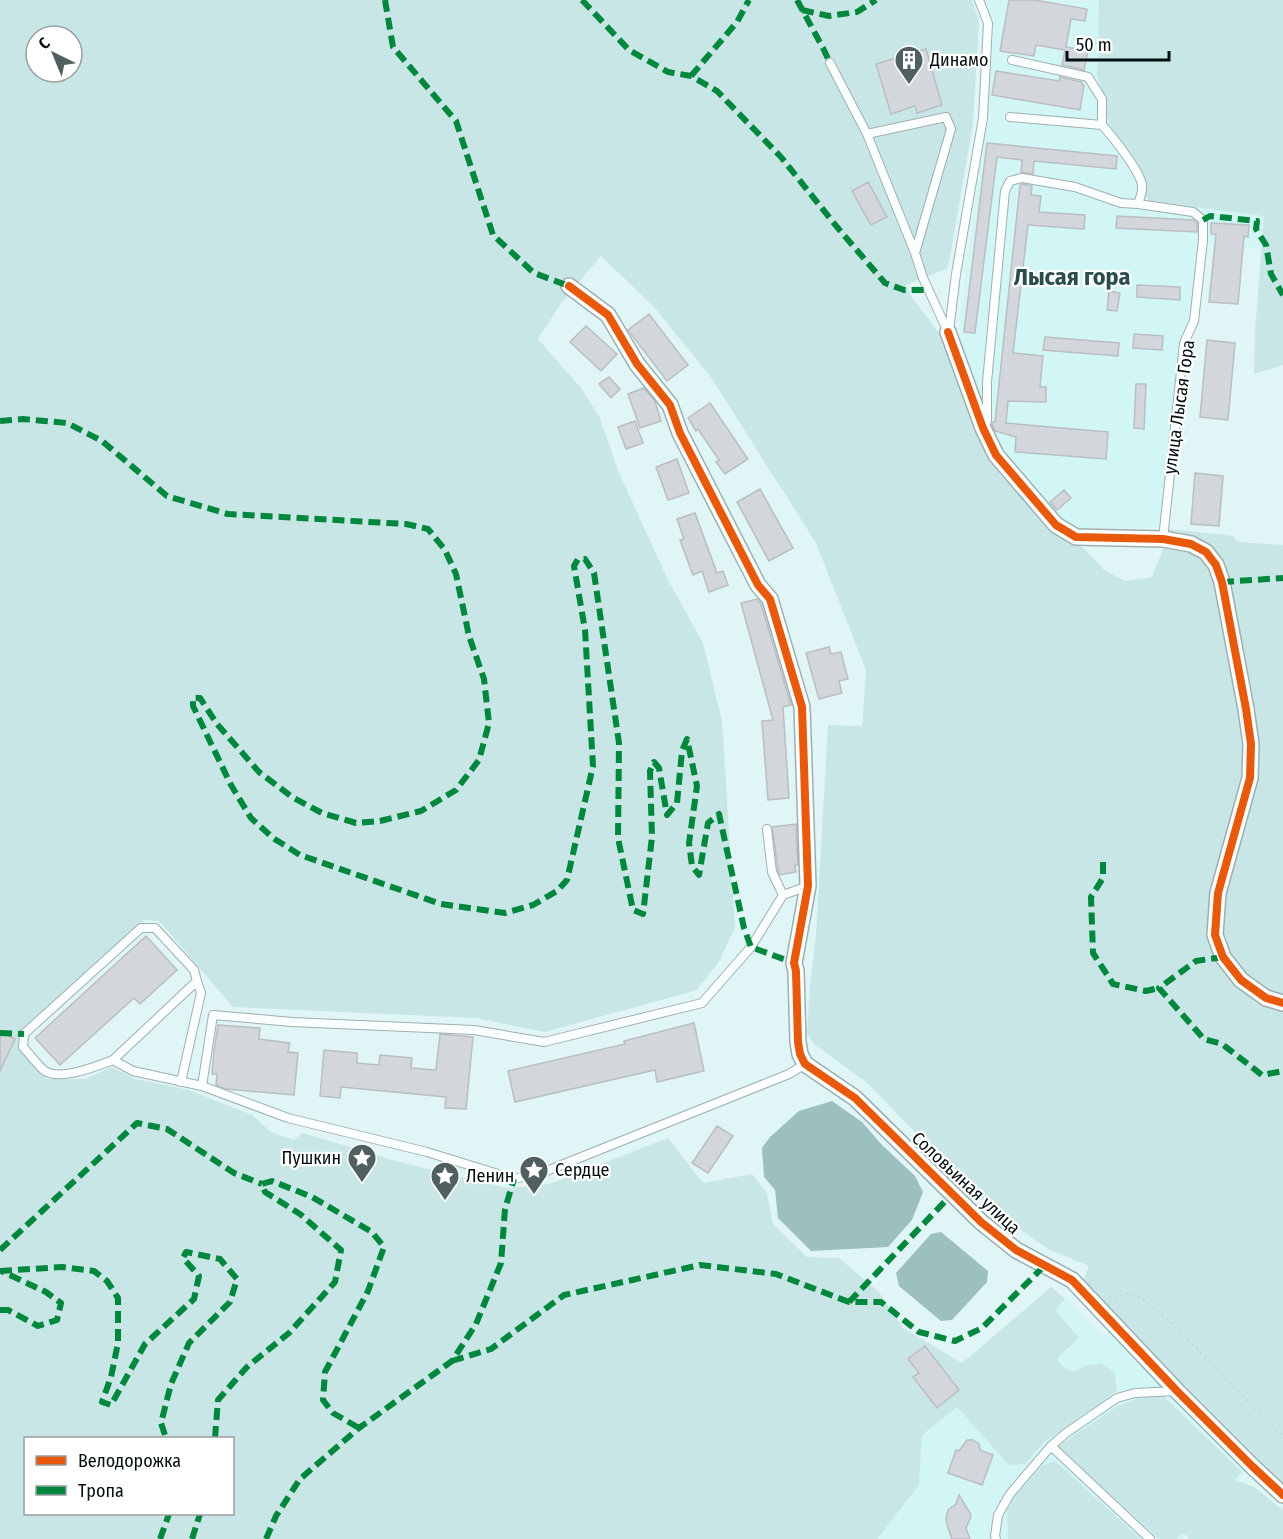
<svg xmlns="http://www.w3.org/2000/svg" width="1283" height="1539" viewBox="0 0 1283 1539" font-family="'Fira Sans Condensed',sans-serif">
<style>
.built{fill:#d1f6f5}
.green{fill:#c9e6e6;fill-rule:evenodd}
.water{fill:#9bc0bf}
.building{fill:#d3d6da;stroke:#babec1;stroke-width:1.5}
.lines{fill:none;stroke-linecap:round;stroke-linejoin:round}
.service-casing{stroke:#9fafaf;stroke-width:10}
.minor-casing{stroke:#9fafaf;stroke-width:18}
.path{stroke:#c9d0d0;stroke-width:2;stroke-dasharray:1.5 4.5;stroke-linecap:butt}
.service{stroke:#fafefe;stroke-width:8}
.minor{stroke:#fafefe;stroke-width:15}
.quiet{stroke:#00873e;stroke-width:6;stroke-dasharray:12 6;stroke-linecap:butt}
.cycleway-casing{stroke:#fff;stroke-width:11}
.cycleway{stroke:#e8590c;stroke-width:8}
.labels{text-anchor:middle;stroke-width:4.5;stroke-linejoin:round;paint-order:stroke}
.poi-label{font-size:18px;fill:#030f0f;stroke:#fff;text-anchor:start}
.street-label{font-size:18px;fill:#030f0f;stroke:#fff}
.district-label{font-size:24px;font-weight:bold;fill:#2b4d4d;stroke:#fff}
</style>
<rect width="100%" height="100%" fill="#e0f5f5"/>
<path class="built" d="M984,0L1099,1L1097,74L1264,216L1261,249L1197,244L1189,320L1180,343L1160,528H1068L1002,456L981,416L966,365L960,338V314L987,117L994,20Z
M1065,1299L1103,1336L1111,1329L1247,1471L1181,1539H877L919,1485L922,1435L981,1387L1013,1352Z"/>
<path class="green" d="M0,0H972L979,21L973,124L948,268L906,285L912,298L940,334L990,457L1053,529L1085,549L1104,570L1125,581L1152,577L1163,549L1160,528L1234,536L1237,542L1283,545V1484L1197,1401L1083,1280L1089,1266L1048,1249L991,1209L866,1082L814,1044L807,1033L810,986L816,935L828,725L862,726L866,670L816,543L710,376L654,307L601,256L562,302L538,339L581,388L599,416L619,473L668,580L703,643L722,721L735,928L718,963L697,990L545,1032L476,1018L233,1007L159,921L144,920L24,1029L19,1050L46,1079H86L111,1067L136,1079L189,1090L252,1115L271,1132L294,1140L303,1133L399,1162L507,1188L550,1184L668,1138L703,1183L752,1174L767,1193L773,1224L807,1257L839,1258L879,1292L903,1328L962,1363L1051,1287L1065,1299L1055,1310L1079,1338L1057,1358L1061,1365L1072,1372L1088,1365L1101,1364L1114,1372L1117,1390L1102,1402L1045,1441L1025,1464L1009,1465L957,1407L922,1435L919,1485L877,1539H0ZM36,36H72V72H36ZM26,1438H232V1514H26Z
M1098,0H1283V365L1254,374L1255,332L1264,216L1149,201L1110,126L1097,74L1099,1Z
M1162,1395L1242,1472L1235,1480L1254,1487L1283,1510V1539H1190L1183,1533L1176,1539H1159L1057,1447L1116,1407L1136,1399Z
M1055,1461L1141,1539H1008L1007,1510L1016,1495L1042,1466Z"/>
<path class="water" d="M832,1101L862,1122L882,1145L915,1176L923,1192L912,1220L888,1247L811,1251L778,1218L775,1190L764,1177L762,1148L770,1137L799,1111Z
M941,1232L988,1271L987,1282L952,1320L941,1321L899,1286L896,1273L931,1234Z"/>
<path class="building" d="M1009,0H1034L1087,9L1085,21L1071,19L1066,47L1088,51L1084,70L1062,65L1065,50L1036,45L1034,56L1000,51Z
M926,49L942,105L917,113L915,106L891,114L876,64Z
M996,71L1059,81L1060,77L1082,82V85H1084L1080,110L992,95Z
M987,143L1117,156L1116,169L1034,161L1033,174L1021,172L1022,160L997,157L975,333L964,332Z
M868,182L887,217L871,225L852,191Z
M1022,184L1032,186L1031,195L1041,196L1039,212L1085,215L1084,229L1028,225L1013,353L1043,356L1040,387H1046V402L1008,401L1006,423L1108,432L1106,459L1015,452L1016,437L995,431L992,424L993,422H995L1020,185Z
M1117,216L1193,220L1197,223V232L1116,228Z
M1211,223L1249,225L1248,237L1244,236L1238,304L1209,302L1216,234H1211Z
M1137,285L1180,287V300L1137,297Z
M1109,291L1120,293L1117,311L1107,310Z
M649,314L688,365L667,381L628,330Z
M586,326L617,354L601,371L570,342Z
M1134,334L1163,336L1162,350L1133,348Z
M1045,337L1119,343L1118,356L1043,350Z
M1207,340L1235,343L1228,420L1200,417Z
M609,377L620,389L611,398L599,384Z
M1136,384H1146L1144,429L1134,428Z
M644,388L655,401L661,421L640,428L628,394Z
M710,403L748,459L725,474L716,462L719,460L698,429L696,431L688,418Z
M635,421L643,443L626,449L618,427Z
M677,459L689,493L668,500L656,467Z
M1195,473L1223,476L1219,526L1191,524Z
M760,489L793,548L769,561L737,502Z
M1064,490L1071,498L1057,510L1050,502Z
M695,513L717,573L723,571L728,585L709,592L702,571L693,575L680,540L684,539L677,519Z
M757,599L761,604L791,705L783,707L789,798L768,800L762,721L773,720L741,603Z
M829,647L831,654L841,652L848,679L839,681L842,693L819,699L806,653Z
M796,824L798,865H795L796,872L780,875L778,870L772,827Z
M146,936L177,970L140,1004L134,998L60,1065L35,1038Z
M694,1023L704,1071L657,1082L655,1070L515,1102L508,1071L625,1044L624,1041Z
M218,1025L260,1028L259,1039L290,1043L288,1052L298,1053L294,1095L226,1089L216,1085L217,1074H212L214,1050Z
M0,1032L15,1039L0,1071Z
M440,1034L473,1037L466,1109L445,1108L446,1097L341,1087L340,1098L320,1096L324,1050L357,1053V1063L379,1065L380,1055L412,1058L411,1068L436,1070Z
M717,1126L733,1136L708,1173L692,1163Z
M925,1346L959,1390L937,1408L913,1377L919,1373L908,1359Z
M967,1440H973L979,1444L980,1450L993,1455L982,1485L948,1473L956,1450L959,1451Z
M959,1495L970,1513L971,1517L966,1528L970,1539H952L947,1525L946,1518L948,1510L956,1504Z"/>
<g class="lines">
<g class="service-casing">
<path id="service" d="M1012,60L1088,77L1102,99V125
M830,63L867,134
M1010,117L1102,125C1112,136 1140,171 1142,185C1143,191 1140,198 1138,204
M915,253L867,134L946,117L951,129L915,253L923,278L948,332
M949,331L956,274L983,118L988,23L979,0
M985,424L987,421V382L1005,191L1010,181L1022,178L1075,187L1121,203L1138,204L1193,212L1203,220V240L1194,321L1184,343L1163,539
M783,895L808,886
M113,1060L197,981L194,970L155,928H141L24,1034L23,1047C29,1053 38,1066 45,1071C60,1081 97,1066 113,1060L133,1071L202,1086L288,1118L427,1152L514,1179L544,1172L789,1074L805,1064
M181,1082L201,993L197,981
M202,1086L213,1015L292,1022L474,1030L544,1042L702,1003L751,947L783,895L772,872L767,829
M1051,1446L1150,1539
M996,1539L995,1536L998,1515L1010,1494L1051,1446L1066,1433L1117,1398L1135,1393L1176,1391"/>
</g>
<g class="minor-casing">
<path id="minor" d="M569,286L608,315L637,364L670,405L680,433L758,585L770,599L802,707L808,886L794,963L796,971L798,1042L800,1054L805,1064L855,1098L981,1222L1016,1250L1072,1280L1177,1391L1252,1466L1283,1495
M948,332L983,428L996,455L1056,525L1076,537L1163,539L1191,544L1206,552L1216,565L1222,582L1246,709L1251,744L1250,778L1218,893L1215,935L1223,957L1241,980L1266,998L1283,1003"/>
</g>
<path class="path" d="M1109,1298L1128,1294L1140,1297L1174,1325L1273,1427L1283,1436"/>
<use href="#service" class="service"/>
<use href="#minor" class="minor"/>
<path class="quiet" d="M385,0L393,47L456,121L493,235L534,273L569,286
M582,0L629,50L668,72L691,76L717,91L781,157L837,227L885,283L904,290H929
M797,0L823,48L830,63
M802,10L829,16L857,12L876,0
M691,76L737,22L749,0
M1203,220L1210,216L1257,221L1256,229L1266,245L1271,274L1283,295
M0,421L23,419L67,423L102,441L167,496L228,514L406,524L428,529L445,550L456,574L469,636L484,679L489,723L479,760L456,790L421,811L380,821L356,823L322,813L292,797L259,772L217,724L200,698H193V706L231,785L251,818L273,838L300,855L441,904L505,913L533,905L557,891L567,880L593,766L585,630L574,566L578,559H585L594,573L619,743L618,838L633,910L643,914L652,837L650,771L654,762L659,768L667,815L677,803L682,751L687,739L697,786L689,843L692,866L699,875L708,823L719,814L744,928L751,947L794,963
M1222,582L1283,578
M1103,862V878L1091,897L1093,953L1113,984L1146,991L1159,988
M1223,957L1196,961L1159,988L1204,1039L1222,1044L1262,1075L1283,1071
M0,1033L24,1034
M0,1250L137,1123L167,1129L234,1173L262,1184
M0,1271L62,1267L94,1271L107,1281L118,1298V1343L111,1377L102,1402L111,1405L145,1344L194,1299L199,1276L183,1258L186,1252L220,1259L237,1279L230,1302L189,1343L171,1384L161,1423L166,1438
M849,1302L952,1194
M0,1310H8L38,1326L57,1320L61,1303L46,1292L1,1271
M452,1361L491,1349L564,1295L700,1265L776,1274L849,1302H881L919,1332L955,1341L982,1328L1045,1265
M215,1438L218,1400L247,1367L289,1333L335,1282L341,1250L300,1214L265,1192L262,1184L272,1181L312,1197L372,1232L384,1247L368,1291L325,1372L323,1400L333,1413L359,1428
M160,1539L169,1514
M192,1539L200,1514
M266,1539L276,1516L300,1479L359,1428L452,1361L476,1324L501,1263L505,1209L514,1179"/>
<g class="cycleway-casing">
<path id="cycleway" d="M569,286L608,315L637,364L670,405L680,433L758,585L770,599L802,707L808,886L794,963L796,971L798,1042L800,1054L805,1064L855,1098L981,1222L1016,1250L1072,1280L1177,1391L1252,1466L1283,1495
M948,332L983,428L996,455L1056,525L1076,537L1163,539L1191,544L1206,552L1216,565L1222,582L1246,709L1251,744L1250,778L1218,893L1215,935L1223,957L1241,980L1266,998L1283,1003"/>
</g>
<use href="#cycleway" class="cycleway"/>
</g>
<defs>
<g id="building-pin" transform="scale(1.5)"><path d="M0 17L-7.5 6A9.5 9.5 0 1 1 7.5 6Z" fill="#506060" stroke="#fff"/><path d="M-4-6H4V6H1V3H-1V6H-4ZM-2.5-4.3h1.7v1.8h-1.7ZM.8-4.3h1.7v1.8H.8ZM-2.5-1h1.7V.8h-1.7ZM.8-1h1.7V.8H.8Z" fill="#fff"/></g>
<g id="sight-pin" transform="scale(1.5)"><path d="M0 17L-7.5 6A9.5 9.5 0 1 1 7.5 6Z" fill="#506060" stroke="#fff"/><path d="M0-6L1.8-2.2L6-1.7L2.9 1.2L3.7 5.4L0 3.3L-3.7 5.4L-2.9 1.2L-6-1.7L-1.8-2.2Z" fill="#fff"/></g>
</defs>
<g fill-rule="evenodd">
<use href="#building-pin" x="909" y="60"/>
<use href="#sight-pin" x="362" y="1158"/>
<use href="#sight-pin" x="534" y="1170"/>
<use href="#sight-pin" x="445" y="1176"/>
</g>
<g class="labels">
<g class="poi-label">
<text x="930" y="66">Динамо</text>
<text x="341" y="1164" text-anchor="end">Пушкин</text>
<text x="555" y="1176">Сердце</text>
<text x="466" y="1182">Ленин</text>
</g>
<g class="street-label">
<text transform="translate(1179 407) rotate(-82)" y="6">улица Лысая Гора</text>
<text transform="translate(966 1183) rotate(43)" y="6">Соловьиная улица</text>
</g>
<g class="district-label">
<text x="1072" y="285">Лысая гора</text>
</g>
</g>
<rect x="24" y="1437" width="210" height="78" fill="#ffffff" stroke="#9a9f9f" stroke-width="1.5"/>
<rect x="36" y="1456" width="30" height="9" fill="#e8590c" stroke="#9a9f9f" stroke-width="1.5"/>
<text x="78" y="1467" font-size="18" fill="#030f0f">Велодорожка</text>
<rect x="36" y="1486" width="30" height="9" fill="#00873e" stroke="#9a9f9f" stroke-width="1.5"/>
<text x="78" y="1497" font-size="18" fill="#030f0f">Тропа</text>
<g transform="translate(54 54) rotate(317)"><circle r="28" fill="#ffffff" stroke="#9a9f9f" stroke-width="1.5"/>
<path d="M0-4.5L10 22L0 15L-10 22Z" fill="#506060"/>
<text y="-9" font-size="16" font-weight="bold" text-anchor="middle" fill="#030f0f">С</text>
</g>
<path d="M1067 51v9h102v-9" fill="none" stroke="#030f0f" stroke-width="3"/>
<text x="1076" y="51" font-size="18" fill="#030f0f" stroke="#ffffff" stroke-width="4.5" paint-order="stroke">50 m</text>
</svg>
